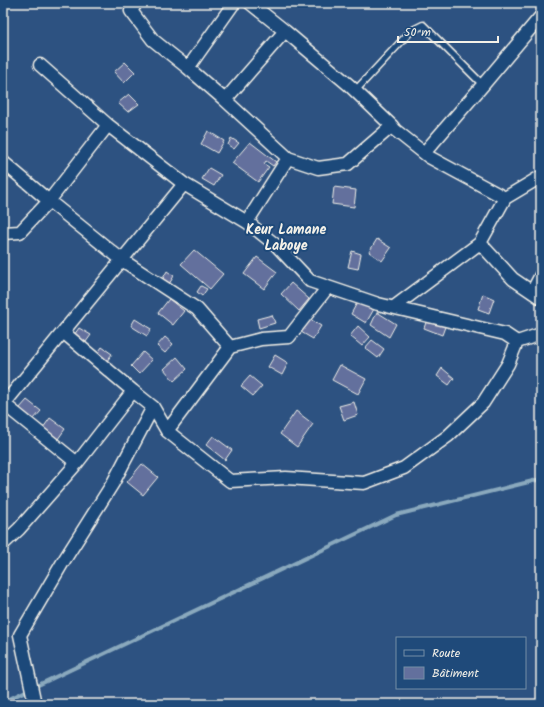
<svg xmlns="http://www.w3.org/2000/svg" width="544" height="707" viewBox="0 0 544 707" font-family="Kalam,sans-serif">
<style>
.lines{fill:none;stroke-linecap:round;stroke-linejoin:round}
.stream{stroke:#8aa9bd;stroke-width:4}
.building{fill:#63709d;stroke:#f4f1e8}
.service-casing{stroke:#f4f1e8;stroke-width:9}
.minor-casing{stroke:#f4f1e8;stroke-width:15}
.service{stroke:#1f4a7a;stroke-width:6}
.minor{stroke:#1f4a7a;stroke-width:12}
.labels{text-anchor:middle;stroke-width:4;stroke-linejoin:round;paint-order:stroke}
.quarter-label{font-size:14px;font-weight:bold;fill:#f4f1e8;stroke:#1f4a7a}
</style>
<rect width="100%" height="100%" fill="#2d5281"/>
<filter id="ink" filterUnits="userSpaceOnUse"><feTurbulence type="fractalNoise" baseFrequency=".025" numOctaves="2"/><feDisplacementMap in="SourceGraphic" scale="8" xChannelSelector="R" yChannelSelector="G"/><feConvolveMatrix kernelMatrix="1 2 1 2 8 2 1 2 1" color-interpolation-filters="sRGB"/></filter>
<g filter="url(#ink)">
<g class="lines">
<path class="stream" d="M3,702L32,688L396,515L541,479"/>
</g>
<path class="building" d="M125,62L135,72L124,83L114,72Z
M129,94L139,104L128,112L118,103Z
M208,131L224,141L217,153L201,144Z
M231,138L239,143L234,149L228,145Z
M250,142L276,162L273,166L266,161L264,164L269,167L258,182L232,163Z
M209,168L221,175L214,186L202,179Z
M334,187L356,190L354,207L332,204Z
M377,239L391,248L382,261L369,252Z
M194,250L223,274L210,289L181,264Z
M352,251L361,254L358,269L348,267Z
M257,257L277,272L264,289L244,274Z
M167,271L174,276L169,284L162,280Z
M291,283L309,299L299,311L281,294Z
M201,286L207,289L202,296L197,292Z
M483,294L494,299L489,313L478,309Z
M169,299L184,311L173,325L158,313Z
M358,301L374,309L366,323L351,314Z
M377,312L396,324L389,337L371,325Z
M272,315L275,323L259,328L257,319Z
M428,317L446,324L442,335L424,328Z
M135,319L151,329L147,336L131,326Z
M310,319L321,326L313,339L301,332Z
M358,326L370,337L362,346L350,336Z
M79,328L91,335L83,346L74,335Z
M165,337L173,344L165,353L157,346Z
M372,340L384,349L378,358L365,348Z
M102,347L112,354L107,361L97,354Z
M143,352L152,360L139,374L131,366Z
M275,355L288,363L282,375L268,367Z
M177,357L187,369L174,381L164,369Z
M340,365L366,379L358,394L332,380Z
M442,368L454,378L449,385L437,376Z
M250,376L262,386L253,396L241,386Z
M27,400L41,411L33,420L19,409Z
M354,402L358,415L344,420L339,406Z
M296,411L313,424L297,447L280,434Z
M50,418L65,429L58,439L43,428Z
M213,436L232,450L225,460L206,445Z
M142,464L158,477L143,495L127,482Z"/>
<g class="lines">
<g class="service-casing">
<path id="service" d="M355,91L411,31L423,25L483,85"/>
</g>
<g class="minor-casing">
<path id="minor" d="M136,3L131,11L153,40L188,68
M250,3L285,31
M40,65L108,125L184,184
M225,100L188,68L234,3
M108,125L49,201L122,260L197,309L230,347L261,339L289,337L328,287
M392,126L348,164L318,168L288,158L225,100L285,31L349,85L392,126L395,130L429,157L505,198
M424,153L483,85L541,16
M288,158L247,222L277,246L310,281L378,304L505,334L517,342L541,334
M3,162L49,201L20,232L3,233
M480,243L505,198L537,179L541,183
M532,292L541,275
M394,307L480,243L513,279L541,298
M63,332L133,391L77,463L4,404L184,184L247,222
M133,391L153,407L167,431L230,347
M167,431L230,481L286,478L364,483L404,468L448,436L483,403L508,364L517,342
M3,544L19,529L77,463
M35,704L20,635L63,562L113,483L153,407"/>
</g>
<use href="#service" class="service"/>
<use href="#minor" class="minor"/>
</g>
</g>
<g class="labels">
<g class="quarter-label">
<text x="286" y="234">Keur Lamane<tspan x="286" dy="16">Laboye</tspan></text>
</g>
</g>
<rect width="544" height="707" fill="none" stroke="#1f4a7a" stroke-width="16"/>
<rect x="8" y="8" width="528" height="691" fill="none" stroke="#f4f1e8" stroke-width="1.5" filter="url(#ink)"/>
<rect x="396" y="637" width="130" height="52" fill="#1f4a7a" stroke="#748da6"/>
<rect x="404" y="650" width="20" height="6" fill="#1f4a7a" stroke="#748da6"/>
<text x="432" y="657" font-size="12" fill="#f4f1e8">Route</text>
<rect x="404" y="667" width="20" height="12" fill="#63709d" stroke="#748da6"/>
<text x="432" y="677" font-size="12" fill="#f4f1e8">Bâtiment</text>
<path d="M398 36v6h100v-6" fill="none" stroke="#f4f1e8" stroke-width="2"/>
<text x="404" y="36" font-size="12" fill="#f4f1e8" stroke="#1f4a7a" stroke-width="3" paint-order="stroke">50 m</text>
</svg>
